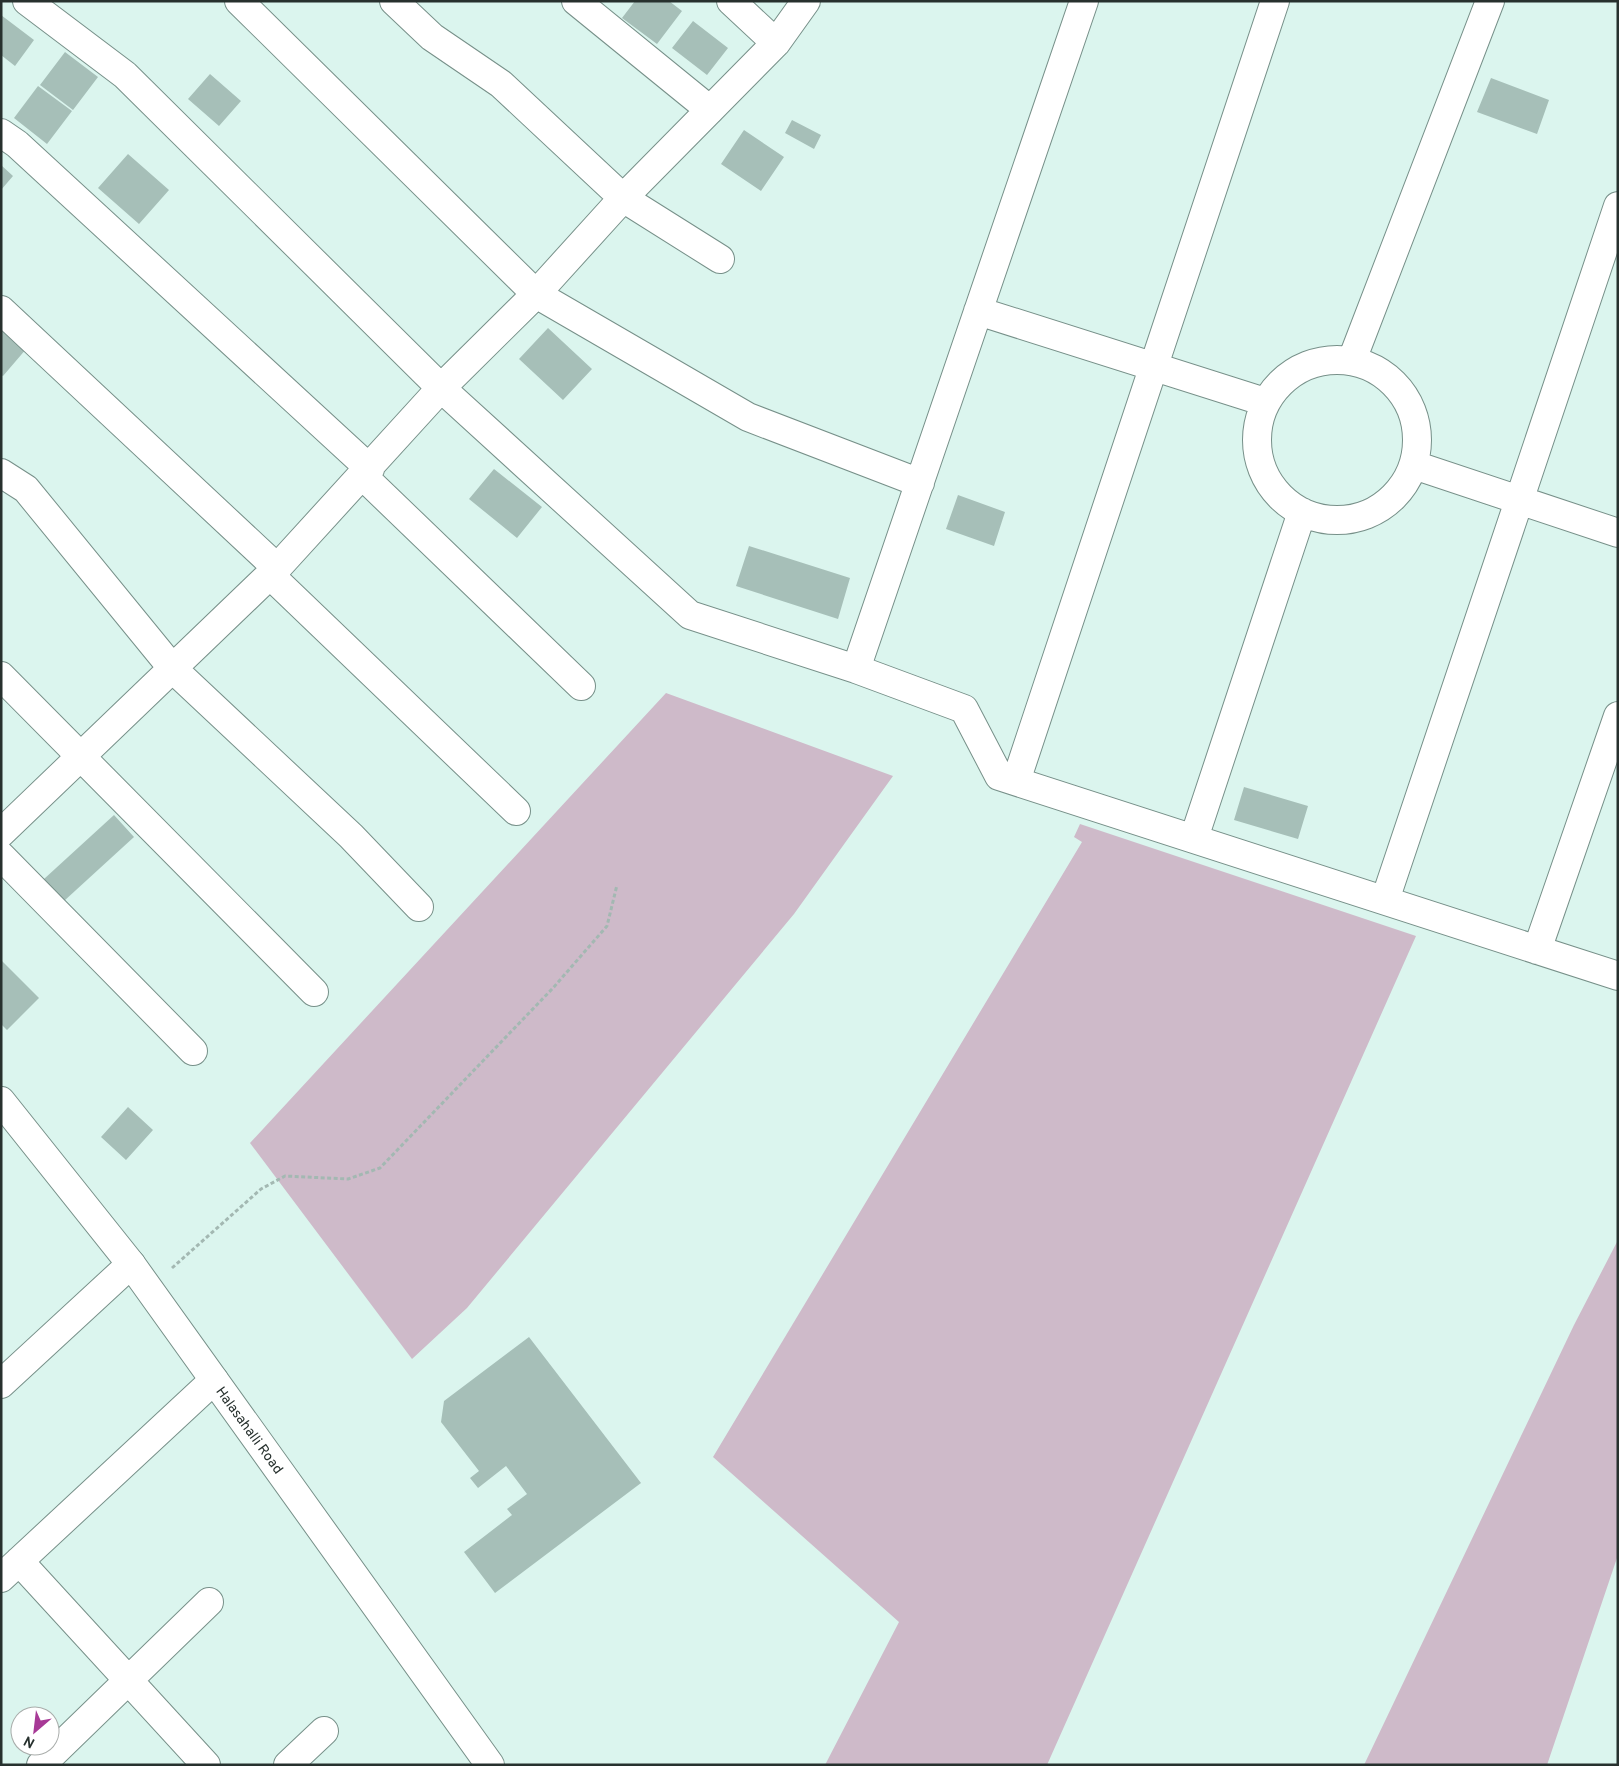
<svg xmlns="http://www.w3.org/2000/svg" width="1619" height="1766" viewBox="0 0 1619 1766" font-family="Overpass,sans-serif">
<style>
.green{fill:#cebac9}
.building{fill:#a6bfb8}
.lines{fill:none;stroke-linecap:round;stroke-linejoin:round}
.minor-casing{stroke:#779089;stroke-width:30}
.major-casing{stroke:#779089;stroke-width:30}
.path{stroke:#a3b8b2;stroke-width:3;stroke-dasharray:4 2.5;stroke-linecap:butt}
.minor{stroke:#fff;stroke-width:28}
.major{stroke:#fff;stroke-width:28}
.labels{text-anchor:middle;stroke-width:5;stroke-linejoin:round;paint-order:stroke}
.street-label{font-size:14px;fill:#27312e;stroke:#fff}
</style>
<rect width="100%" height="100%" fill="#dbf5ee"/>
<path class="green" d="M666,693L893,776L794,914L467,1308L412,1359L250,1143Z
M1080,824L1416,936L1047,1765H825L899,1622L713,1457L1082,842L1074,837Z
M1618,1240V1555L1547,1765H1364L1574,1325Z"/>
<path class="building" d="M635,1H669L682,11L657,44L622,18Z
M1,15L34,40L15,66L1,55Z
M693,21L728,48L707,75L672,48Z
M65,52L98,77L73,110L40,85Z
M210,74L241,101L219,126L188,99Z
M1491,78L1549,100L1537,134L1477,112Z
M38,86L72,111L47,144L14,118Z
M792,120L821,135L814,149L785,133Z
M744,130L784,157L761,191L721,164Z
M128,154L169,190L139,224L98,188Z
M1,165L13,176L1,190Z
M1,326L27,348L3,376L1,375Z
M548,328L592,369L563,400L519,359Z
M494,469L542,507L517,538L469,499Z
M958,495L1005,512L994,546L946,529Z
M749,546L850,578L838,619L736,586Z
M1244,787L1308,806L1298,839L1234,820Z
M114,815L134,837L64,901L44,879Z
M1,960L39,998L7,1030L1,1024Z
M128,1107L153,1130L126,1160L101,1137Z
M529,1337L641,1483L495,1593L464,1552L512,1515L507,1509L527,1494L506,1466L478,1488L470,1478L479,1471L441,1422L444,1401Z"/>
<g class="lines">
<g class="minor-casing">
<path id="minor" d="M27,1L125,75L441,388L690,615L856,669L964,709L999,776L1618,976
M239,1L536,294L748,417L920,483
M394,1L432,37L501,84L623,198L720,259
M576,1L710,110
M731,1L776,43
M1,133L17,144L370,469
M1,310L277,568
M978,311L1265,402
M1257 440a80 80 0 1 1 160 0a80 80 0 1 1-160 0Z
M1352,360L1490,1
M1414,465L1618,533
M1,473L26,489L173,669L351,836L419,907
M363,476L581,686
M270,575L516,811
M856,669L1084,1
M1,676L314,992
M1016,781L1275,1
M1,833L277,568L441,388L536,294L623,198L776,43L806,1
M1194,838L1302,512
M1,856L193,1051
M1385,900L1618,206
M1537,950L1618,716
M1,1384L131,1264
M19,1561L206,1765
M1,1578L214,1380
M41,1765L209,1602
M288,1765L324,1731"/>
</g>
<g class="major-casing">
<path id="major" d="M1,1101L131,1264L490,1765"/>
</g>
<path class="path" d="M172,1268L261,1189L285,1176L348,1179L380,1168L553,988L607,926L617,885"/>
<use href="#minor" class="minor"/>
<use href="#major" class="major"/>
</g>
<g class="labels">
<g class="street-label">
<text transform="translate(250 1430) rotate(54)" y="5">Halasahalli Road</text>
</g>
</g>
<rect width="1619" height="1766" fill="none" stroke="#27312e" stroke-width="5"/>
<g transform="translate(35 1731) rotate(208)"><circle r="24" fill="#ffffff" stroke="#a9adab"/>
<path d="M0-4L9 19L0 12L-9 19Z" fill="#a73996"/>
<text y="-8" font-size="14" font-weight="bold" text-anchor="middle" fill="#27312e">N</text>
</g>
</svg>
